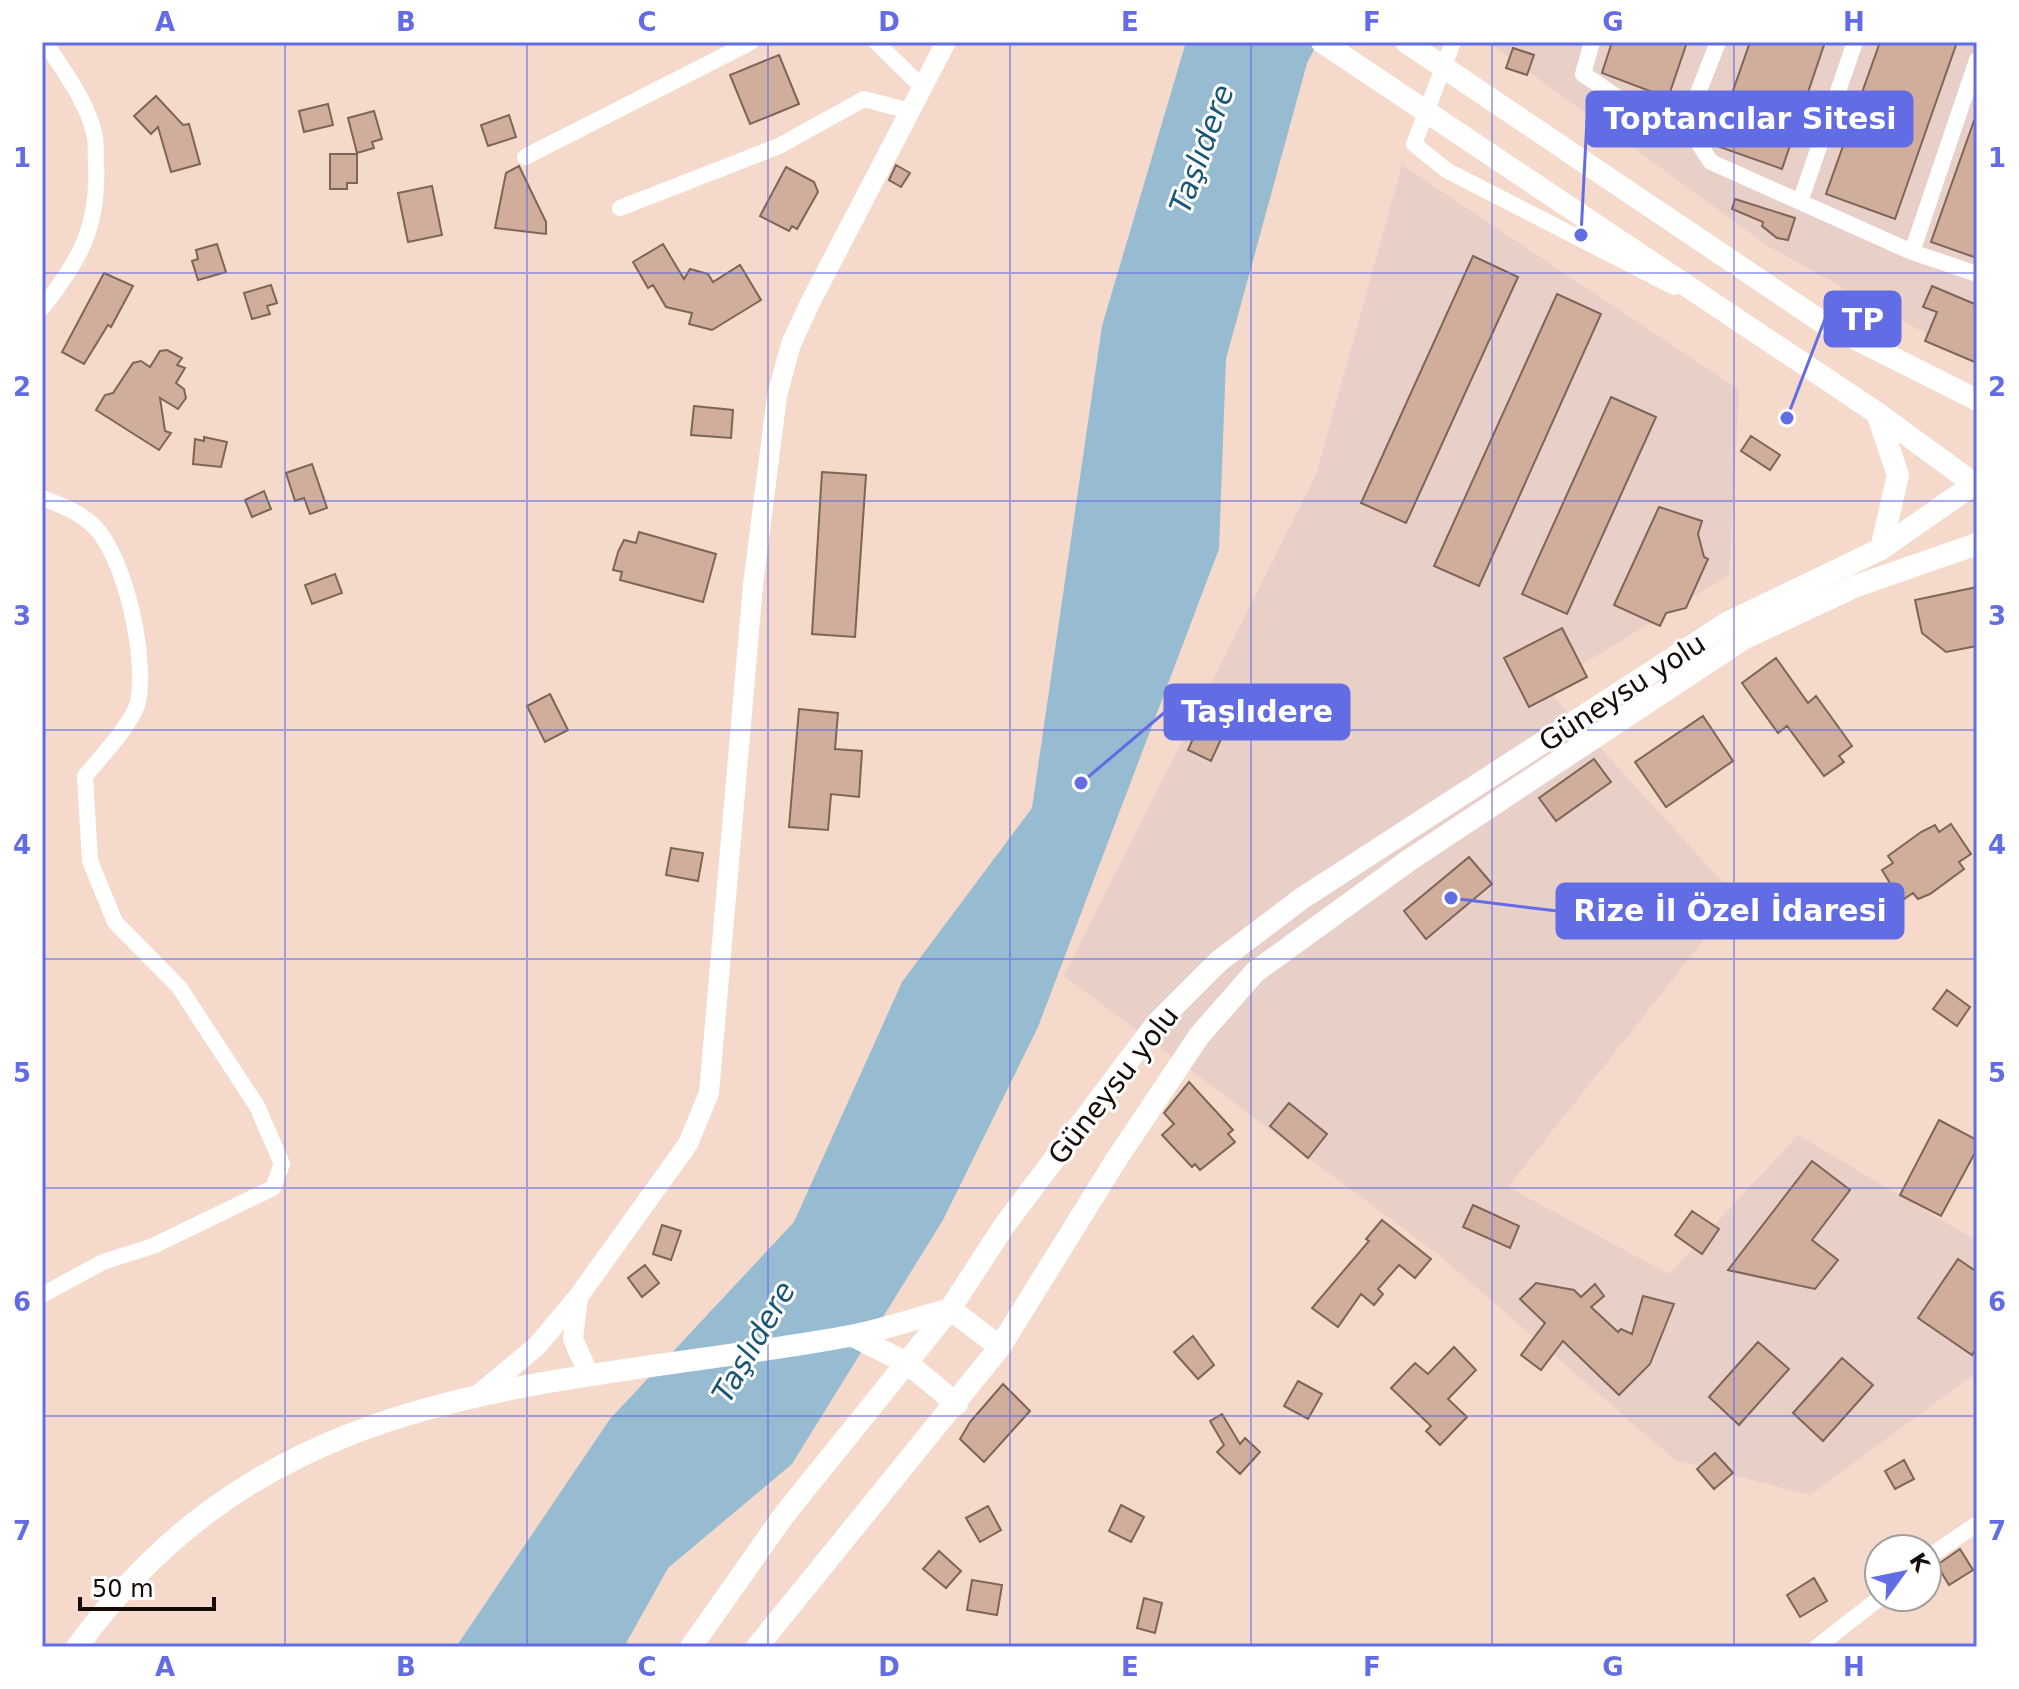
<svg xmlns="http://www.w3.org/2000/svg" width="2019" height="1689" viewBox="0 0 2019 1689" font-family="'DejaVu Sans',sans-serif">
<style>
.industrial{fill:#e8cfc8}
.water{fill:#97bbd0}
.building{fill:#d1ad9b;stroke:#7d6558;stroke-width:2}
.lines{fill:none;stroke-linecap:round;stroke-linejoin:round}
.minor{stroke:#fff;stroke-width:16}
.tertiary{stroke:#fff;stroke-width:20}
.secondary{stroke:#fff;stroke-width:22}
.grid{fill:none;stroke:#626ce4;stroke-width:2;stroke-opacity:0.55}
.labels{text-anchor:middle;stroke-width:6;stroke-linejoin:round;paint-order:stroke}
.street-label{font-size:28px;fill:#150c07;stroke:#fff}
.water-label{font-size:30px;font-style:italic;fill:#195675;stroke:#fff}
.leader{fill:none;stroke:#626ce4;stroke-width:3}
.callout-dot{fill:#626ce4;stroke:#fff;stroke-width:3}
.callout{fill:#626ce4;stroke:#626ce4;stroke-width:3}
.callout-label{font-size:30px;text-anchor:middle;font-weight:bold;fill:#fff}
.neatline{fill:none;stroke:#626ce4;stroke-width:3}
.grid-label{font-size:26px;text-anchor:middle;font-weight:bold;fill:#626ce4}
</style>
<rect width="100%" height="100%" fill="#f5d9ca"/>
<path class="industrial" d="M1488,42H1977V362L1768,246Z
M1402,165L1739,390L1729,575L1545,687L1737,898L1508,1187L1669,1274L1798,1135L1977,1241V1372L1810,1495L1675,1460L1439,1255L1064,976L1316,475Z"/>
<path class="water" d="M1186,42H1318L1307,63L1226,359L1219,549L1038,1027L943,1220L792,1464L668,1568L624,1647H456L610,1419L794,1222L902,982L1032,808L1102,326Z"/>
<path class="building" d="M1612,42H1687L1668,98L1602,73Z
M1750,42H1825L1782,169L1714,145Z
M1880,42H1957L1895,219L1826,194Z
M1513,48L1534,55L1527,75L1506,68Z
M779,55L799,104L750,124L730,75Z
M156,96L183,125L189,124L200,164L171,172L158,127L151,134L134,116Z
M328,104L333,125L304,132L299,111Z
M374,111L382,139L372,142L374,148L357,153L348,118Z
M509,115L516,137L488,146L481,125Z
M1975,118H1977V258L1931,242Z
M330,154H357V183H347V189H330Z
M896,165L910,173L901,187L889,180Z
M519,166L546,222V234L495,228L506,173Z
M786,167L814,182L818,192L797,229L792,226L789,231L760,216Z
M432,186L442,235L408,242L398,193Z
M1735,199L1795,218L1788,240L1777,238L1762,226L1763,222L1732,209Z
M217,244L226,272L198,280L192,261L198,259L196,250Z
M663,244L684,279L690,269L708,274L713,282L740,265L761,300L712,330L689,324L692,313L666,307L653,285L648,288L633,262Z
M1473,256L1518,277L1406,523L1361,503Z
M104,273L133,286L111,327L108,325L84,364L62,352Z
M271,285L277,303L267,306L270,314L252,319L244,293Z
M1932,286L1977,305V363L1925,341L1937,312L1923,307Z
M1557,294L1601,314L1479,586L1434,566Z
M167,350L182,358L177,365L185,368L176,383L184,389L186,398L178,409L160,398L165,431L171,433L159,450L96,410L105,395L113,393L133,363L141,361L150,367L160,351Z
M1611,397L1656,417L1567,614L1522,594Z
M694,406L733,410L731,438L691,435Z
M1751,436L1780,455L1770,470L1741,451Z
M204,437L227,442L221,467L193,464L195,439L204,441Z
M312,464L327,508L310,514L304,498L295,501L286,473Z
M822,472L866,475L855,637L812,634Z
M264,491L271,509L252,517L245,500Z
M1659,507L1702,521L1698,534L1704,557L1708,559L1686,608L1666,613L1660,626L1614,605Z
M639,532L716,554L703,602L620,580L622,572L613,570L618,552L624,540L636,543Z
M335,574L342,593L312,604L305,585Z
M1977,587V646L1946,652L1922,633L1915,600Z
M1562,628L1587,677L1529,707L1504,658Z
M1776,658L1808,703L1816,696L1852,746L1839,756L1844,762L1824,776L1787,726L1778,733L1742,683Z
M550,694L568,730L545,742L527,706Z
M1209,702L1233,713L1211,761L1188,750Z
M799,709L838,713L835,749L862,751L859,797L831,794L828,830L789,827Z
M1703,716L1733,761L1666,807L1635,762Z
M1594,759L1611,782L1556,821L1539,798Z
M1951,824L1971,854L1959,862L1964,869L1930,894L1918,899L1913,893L1901,901L1882,870L1893,863L1888,856L1921,832L1935,825L1939,832Z
M671,848L703,853L698,881L666,875Z
M1469,857L1492,884L1426,939L1404,911Z
M1947,990L1970,1007L1957,1026L1933,1009Z
M1189,1082L1233,1130L1228,1134L1235,1142L1200,1170L1195,1164L1192,1167L1162,1135L1174,1124L1164,1113Z
M1289,1103L1327,1134L1308,1158L1270,1126Z
M1939,1120L1977,1140V1149L1941,1216L1900,1195Z
M1812,1161L1850,1190L1812,1240L1838,1260L1815,1289L1728,1270Z
M1473,1205L1519,1226L1510,1248L1463,1227Z
M1692,1211L1719,1229L1702,1254L1675,1235Z
M1382,1220L1431,1259L1415,1278L1399,1265L1378,1289L1383,1294L1374,1305L1361,1294L1338,1327L1312,1308L1369,1241L1366,1239Z
M662,1225L681,1231L671,1260L653,1254Z
M1958,1259L1977,1272V1347L1972,1355L1918,1318Z
M645,1265L659,1283L642,1297L628,1278Z
M1536,1283L1574,1290L1581,1297L1595,1284L1604,1296L1591,1307L1618,1332L1621,1329L1632,1334L1643,1296L1674,1304L1650,1364L1619,1395L1563,1341L1541,1370L1521,1355L1545,1323L1520,1299Z
M1193,1336L1214,1365L1198,1379L1174,1352Z
M1758,1342L1789,1369L1739,1425L1709,1397Z
M1454,1347L1476,1370L1448,1399L1467,1417L1440,1445L1426,1431L1431,1426L1391,1388L1415,1363L1428,1374Z
M1842,1358L1873,1385L1823,1441L1793,1413Z
M1298,1381L1322,1394L1308,1419L1284,1406Z
M1003,1384L1030,1411L984,1462L960,1439L970,1422Z
M1222,1414L1240,1444L1245,1438L1260,1452L1240,1474L1217,1452L1224,1445L1210,1421Z
M1715,1453L1733,1473L1714,1489L1697,1469Z
M1904,1460L1914,1479L1895,1489L1885,1471Z
M1121,1505L1144,1517L1131,1542L1109,1531Z
M988,1506L1001,1530L980,1542L966,1518Z
M1960,1549L1973,1570L1949,1585L1937,1565Z
M939,1551L961,1571L946,1588L923,1569Z
M1814,1578L1827,1601L1800,1617L1787,1595Z
M972,1580L1002,1585L997,1615L967,1610Z
M1144,1598L1162,1603L1155,1633L1137,1628Z"/>
<g class="lines">
<path class="minor" d="M876,42L924,89
M1453,42L1414,144L1446,170L1674,287
M1592,42L1583,74L1617,97L1686,124L1711,162L1912,252L1977,60
M1686,124L1718,42
M525,157L751,42
M1800,202L1855,42
M620,208L779,146L864,99L910,111
M1912,252L1977,274
M42,308C80,260 99,227 96,164C95,154 97,143 94,133C87,101 62,69 45,42
M42,498C61,505 80,512 95,527C126,560 147,658 138,702C133,723 99,759 85,776L90,861L115,922L179,987L257,1106L282,1164L273,1188L153,1246L103,1262L42,1295
M1927,1558L1977,1524
M1817,1647L1881,1597"/>
<path class="tertiary" d="M578,1297L573,1339L589,1375
M479,1394L537,1346L578,1297L688,1144L709,1093L753,585L777,396L791,344L811,301L946,42"/>
<path class="secondary" d="M1322,42L1877,413L1977,486
M1406,42L1822,322L1977,400
M1877,413L1898,475L1881,549
M853,1336L907,1363L957,1404
M77,1647C275,1373 553,1390 850,1336C884,1330 917,1318 950,1309L1000,1347
M691,1647L784,1515L950,1309L1004,1226L1156,1024L1219,961L1301,899L1727,623L1881,549L1977,482
M757,1647L1000,1347L1116,1160L1199,1036L1255,972L1408,861L1743,639L1856,586L1977,544"/>
</g>
<path class="grid" d="M285,42V1647M527,42V1647M768,42V1647M1010,42V1647M1251,42V1647M1492,42V1647M1734,42V1647M42,273H1977M42,501H1977M42,730H1977M42,959H1977M42,1188H1977M42,1416H1977"/>
<g class="labels">
<g class="street-label">
<text transform="translate(1622 692) rotate(-33)" y="10">Güneysu yolu</text>
<text transform="translate(1113 1085) rotate(-52)" y="10">Güneysu yolu</text>
</g>
<g class="water-label">
<text transform="translate(1202 149) rotate(-70)" y="10">Taşlıdere</text>
<text transform="translate(754 1342) rotate(-60)" y="10">Taşlıdere</text>
</g>
</g>
<path class="leader" d="M1581 235L1587 119M1787 418L1825 319M1081 783L1165 712M1451 898L1557 911"/>
<g class="callout-dot">
<circle cx="1581" cy="235" r="8"/>
<circle cx="1787" cy="418" r="8"/>
<circle cx="1081" cy="783" r="8"/>
<circle cx="1451" cy="898" r="8"/>
</g>
<g class="callout">
<rect x="1587" y="92" width="325" height="54" rx="8"/>
<rect x="1825" y="292" width="75" height="54" rx="8"/>
<rect x="1165" y="685" width="184" height="54" rx="8"/>
<rect x="1557" y="884" width="346" height="54" rx="8"/>
</g>
<g class="callout-label">
<text x="1750" y="129">Toptancılar Sitesi</text>
<text x="1863" y="330">TP</text>
<text x="1257" y="722">Taşlıdere</text>
<text x="1730" y="921">Rize İl Özel İdaresi</text>
</g>
<rect width="2019" height="1689" fill="none" stroke="#ffffff" stroke-width="88"/>
<g transform="translate(1903 1573) rotate(57)"><circle r="38" fill="#ffffff" stroke="#a19e9c" stroke-width="2"/>
<path d="M0-6L14 30L0 20L-14 30Z" fill="#626ce4"/>
<text y="-12" font-size="22" font-weight="bold" text-anchor="middle" fill="#150c07">K</text>
</g>
<path d="M80 1597v12h134v-12" fill="none" stroke="#150c07" stroke-width="4"/>
<text x="92" y="1597" font-size="24" fill="#150c07" stroke="#ffffff" stroke-width="6" paint-order="stroke">50 m</text>
<rect x="44" y="44" width="1931" height="1601" class="neatline"/>
<g class="grid-label">
<text x="165" y="31">A</text>
<text x="406" y="31">B</text>
<text x="647" y="31">C</text>
<text x="889" y="31">D</text>
<text x="1130" y="31">E</text>
<text x="1372" y="31">F</text>
<text x="1613" y="31">G</text>
<text x="1854" y="31">H</text>
<text x="22" y="167">1</text>
<text x="1997" y="167">1</text>
<text x="22" y="396">2</text>
<text x="1997" y="396">2</text>
<text x="22" y="625">3</text>
<text x="1997" y="625">3</text>
<text x="22" y="854">4</text>
<text x="1997" y="854">4</text>
<text x="22" y="1082">5</text>
<text x="1997" y="1082">5</text>
<text x="22" y="1311">6</text>
<text x="1997" y="1311">6</text>
<text x="22" y="1540">7</text>
<text x="1997" y="1540">7</text>
<text x="165" y="1676">A</text>
<text x="406" y="1676">B</text>
<text x="647" y="1676">C</text>
<text x="889" y="1676">D</text>
<text x="1130" y="1676">E</text>
<text x="1372" y="1676">F</text>
<text x="1613" y="1676">G</text>
<text x="1854" y="1676">H</text>
</g>
</svg>
